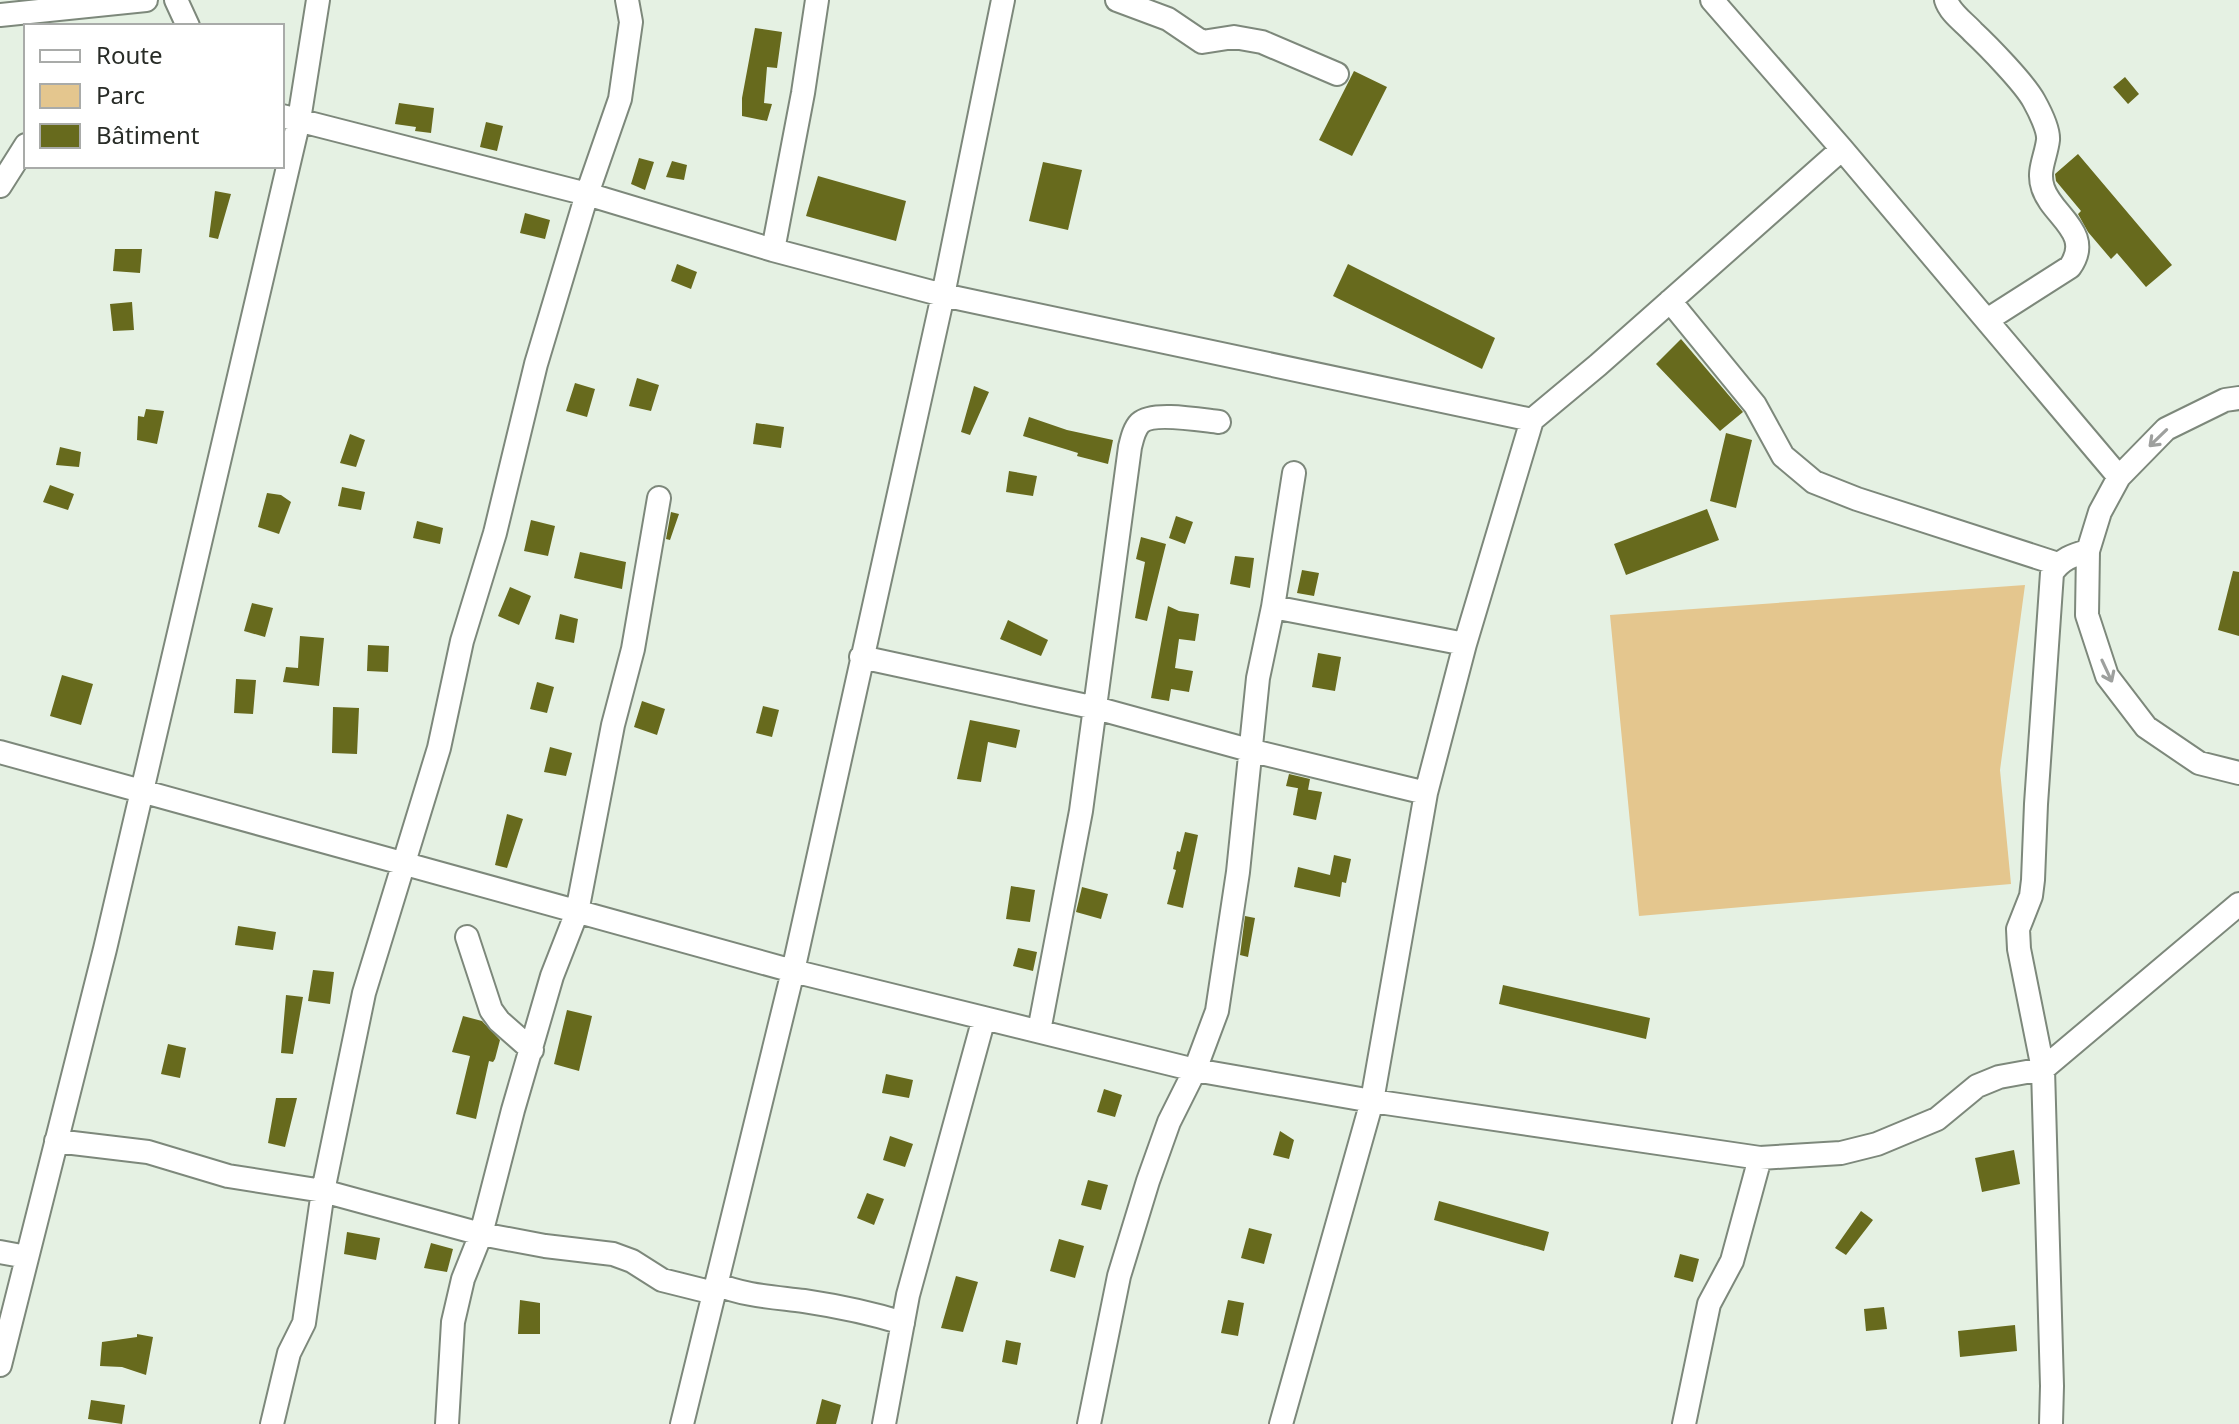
<svg xmlns="http://www.w3.org/2000/svg" width="2239" height="1424" viewBox="0 0 2239 1424" font-family="'Noto Sans',sans-serif">
<style>
.green{fill:#e4c68e}
.building{fill:#676a1d}
.lines{fill:none;stroke-linecap:round;stroke-linejoin:round}
.minor-casing{stroke:#7d887b;stroke-width:26}
.minor{stroke:#fff;stroke-width:22}
.oneway{stroke:#9ea09e}
</style>
<rect width="100%" height="100%" fill="#e5f1e3"/>
<path class="green" d="M2025,585L2000,770L2011,884L1639,916L1610,615Z"/>
<path class="building" d="M755,28L782,32L777,68L767,67L764,103L772,104L767,121L742,116V98Z
M1354,71L1387,87L1352,156L1319,140Z
M2125,77L2139,94L2128,104L2113,87Z
M399,103L434,108L431,133L415,131L416,127L395,124Z
M486,122L503,126L497,151L480,147Z
M2078,154L2172,265L2146,287L2117,253L2111,259L2088,232L2078,214L2081,211L2056,181L2055,174Z
M639,158L654,162L645,190L631,184Z
M672,161L687,165L684,180L666,177Z
M1043,162L1082,170L1068,230L1029,221Z
M818,176L906,201L896,241L806,216Z
M215,191L231,194L218,239L209,237Z
M525,213L550,220L545,239L520,233Z
M115,249H142L140,273L113,271Z
M677,264L697,272L691,289L671,281Z
M1348,264L1495,338L1482,369L1333,296Z
M132,302L134,330L113,331L110,304Z
M1681,339L1743,412L1720,431L1656,364Z
M637,378L659,385L651,411L629,406Z
M575,383L595,389L587,417L566,411Z
M974,386L989,392L970,435L961,432Z
M146,409L164,411L157,444L137,440L138,416L144,417Z
M1029,417L1067,430L1113,440L1108,464L1077,456L1078,453L1023,436Z
M756,423L784,427L781,448L753,444Z
M1726,433L1752,440L1736,508L1710,501Z
M350,434L365,440L356,467L340,463Z
M60,447L81,452L79,467L56,465Z
M1009,471L1037,476L1033,496L1006,492Z
M50,485L74,494L68,510L43,502Z
M342,487L365,492L361,510L338,506Z
M267,493L281,495L291,502L279,534L258,527Z
M1707,509L1719,540L1626,575L1614,544Z
M671,512L679,514L670,540L666,539Z
M1176,516L1193,522L1185,544L1169,538Z
M531,520L555,526L548,556L524,551Z
M417,521L443,528L440,544L413,538Z
M1141,537L1166,544L1147,621L1135,618L1145,562L1136,559Z
M580,552L626,562L622,589L574,578Z
M1235,556L1254,558L1250,588L1230,584Z
M1302,570L1319,573L1314,596L1297,593Z
M2233,571L2239,572V636L2218,630Z
M510,587L531,596L519,625L498,616Z
M252,603L273,608L265,637L244,631Z
M1168,606L1179,611L1199,614L1195,641L1179,639L1175,668L1193,671L1189,692L1171,689L1169,701L1151,698Z
M560,614L578,619L574,643L555,639Z
M1008,620L1048,640L1041,656L1000,639Z
M300,636L324,638L319,686L283,682L286,667L298,668Z
M368,645L389,646L388,672L367,671Z
M1318,653L1341,657L1335,691L1312,687Z
M62,675L93,684L81,725L50,716Z
M236,679L256,680L253,714L234,713Z
M537,682L554,687L547,713L530,709Z
M642,701L665,709L657,735L634,727Z
M763,706L779,710L772,737L756,733Z
M333,707L359,708L357,754L332,753Z
M970,720L1020,730L1016,748L988,742L981,782L957,779Z
M550,747L572,753L566,776L544,772Z
M1289,774L1310,779L1308,790L1286,786Z
M1298,788L1322,792L1316,820L1293,815Z
M507,814L523,819L507,868L495,865Z
M1185,832L1198,835L1183,908L1167,904L1176,870L1173,869L1177,851L1180,852Z
M1334,855L1351,859L1346,883L1342,882L1340,897L1294,887L1298,867L1330,875Z
M1011,886L1035,890L1030,922L1006,919Z
M1082,887L1108,894L1101,919L1076,912Z
M1245,916L1255,918L1248,957L1240,955Z
M238,926L276,932L273,950L235,945Z
M1018,948L1037,952L1033,971L1013,966Z
M313,970L334,972L330,1004L308,1001Z
M1503,985L1650,1018L1646,1039L1499,1004Z
M286,995L303,997L293,1054L281,1053Z
M567,1010L592,1016L579,1071L554,1064Z
M463,1016L482,1021L500,1040L495,1059L493,1062L489,1061L476,1119L456,1114L470,1056L452,1052Z
M168,1044L186,1048L180,1078L161,1074Z
M886,1074L913,1080L909,1098L882,1093Z
M1104,1089L1122,1095L1115,1117L1097,1112Z
M276,1098H297L285,1147L268,1143Z
M1280,1131L1294,1140L1289,1159L1273,1155Z
M890,1136L913,1144L905,1167L883,1160Z
M2014,1150L2020,1184L1982,1192L1975,1158Z
M1088,1180L1108,1185L1101,1210L1081,1205Z
M867,1193L884,1199L874,1225L857,1218Z
M1439,1201L1549,1232L1544,1251L1434,1220Z
M1861,1211L1873,1220L1846,1255L1835,1248Z
M1249,1228L1272,1234L1264,1264L1241,1258Z
M347,1232L380,1238L376,1260L344,1254Z
M1059,1239L1084,1246L1075,1278L1050,1271Z
M431,1243L453,1249L447,1272L424,1268Z
M1680,1254L1699,1259L1693,1282L1674,1277Z
M956,1276L978,1282L963,1332L941,1328Z
M520,1300L540,1303V1334H518Z
M1228,1300L1244,1303L1238,1336L1221,1333Z
M1884,1307L1887,1329L1866,1331L1864,1309Z
M2015,1325L2017,1351L1960,1357L1958,1331Z
M137,1334L153,1337L146,1375L122,1367L100,1366L102,1342L137,1337Z
M1006,1340L1021,1343L1017,1365L1002,1362Z
M822,1399L841,1405L836,1424H816Z
M91,1400L125,1405L122,1424L88,1419Z"/>
<g class="lines">
<g class="minor-casing">
<path id="minor" d="M176,0L188,26
M1117,0L1168,19L1202,42L1234,37L1262,42L1337,74
M1712,0L1842,149L2119,477
M1946,0C1950,13 1964,22 1973,32C1988,46 2025,84 2034,101C2039,110 2049,130 2048,140C2046,157 2037,171 2043,188C2052,216 2094,233 2070,267L1987,320
M0,15L146,0
M282,116L587,194L773,250L943,295L1532,420
M0,186L26,145
M773,250L803,93L817,0
M1670,301L1755,405L1783,456L1814,482L1857,499L2058,564
M2239,398L2225,400L2166,429L2119,477L2100,512L2088,551L2087,615L2107,676L2146,727L2199,763L2239,773
M1273,607L1465,644
M861,657L1096,708L1249,750L1426,793
M0,752L793,971L1195,1070L1372,1101L1760,1158L1841,1153L1877,1144L1937,1119L1977,1086L1999,1077L2043,1069L2239,904
M467,937L491,1010L499,1021L532,1050
M1039,1031L1081,811L1130,447C1132,439 1134,429 1140,423C1153,411 1201,420 1219,422
M56,1141L148,1152L228,1176L323,1191L364,993L439,748L462,641L495,533L536,364L587,194L620,99L631,22L627,0
M0,1252L27,1257
M716,1284C745,1296 773,1297 804,1301C837,1306 871,1313 903,1323
M0,1365L105,949L299,120L318,0
M272,1424L289,1353L304,1323L323,1191L481,1234L513,1110L552,976L577,912L613,725L633,649L659,498
M447,1424L453,1322L463,1279L481,1234L545,1246L613,1254L632,1261L662,1280L714,1293
M682,1424L793,971L943,295L1003,0
M884,1424L908,1295L984,1018
M1089,1424L1119,1276L1148,1181L1169,1122L1195,1070L1217,1011L1238,872L1258,678L1273,607L1294,473
M1281,1424L1372,1101L1426,793L1465,644L1532,420L1598,365L1842,149
M1684,1424L1709,1304L1732,1261L1760,1158
M2051,1424L2052,1386L2043,1069L2019,949L2018,929L2031,896L2033,880L2036,804L2052,573C2061,559 2073,555 2088,551"/>
</g>
<use href="#minor" class="minor"/>
</g>
<defs><path id="oneway-shaft" d="M-6 0H5M1.5-3L5.5 0L1.5 3" fill="none" stroke-width="1.6" stroke-linecap="round" stroke-linejoin="round" transform="scale(2)"/></defs>
<g class="oneway">
<use href="#oneway-shaft" transform="translate(2158 438) rotate(136)"/>
<use href="#oneway-shaft" transform="translate(2107 671) rotate(65)"/>
</g>
<rect x="24" y="24" width="260" height="144" fill="#ffffff" stroke="#a9aba9" stroke-width="2"/>
<rect x="40" y="50" width="40" height="12" fill="#ffffff" stroke="#a9aba9" stroke-width="2"/>
<text x="96" y="64" font-size="24" fill="#282c27">Route</text>
<rect x="40" y="84" width="40" height="24" fill="#e4c68e" stroke="#a9aba9" stroke-width="2"/>
<text x="96" y="104" font-size="24" fill="#282c27">Parc</text>
<rect x="40" y="124" width="40" height="24" fill="#676a1d" stroke="#a9aba9" stroke-width="2"/>
<text x="96" y="144" font-size="24" fill="#282c27">Bâtiment</text>
</svg>
